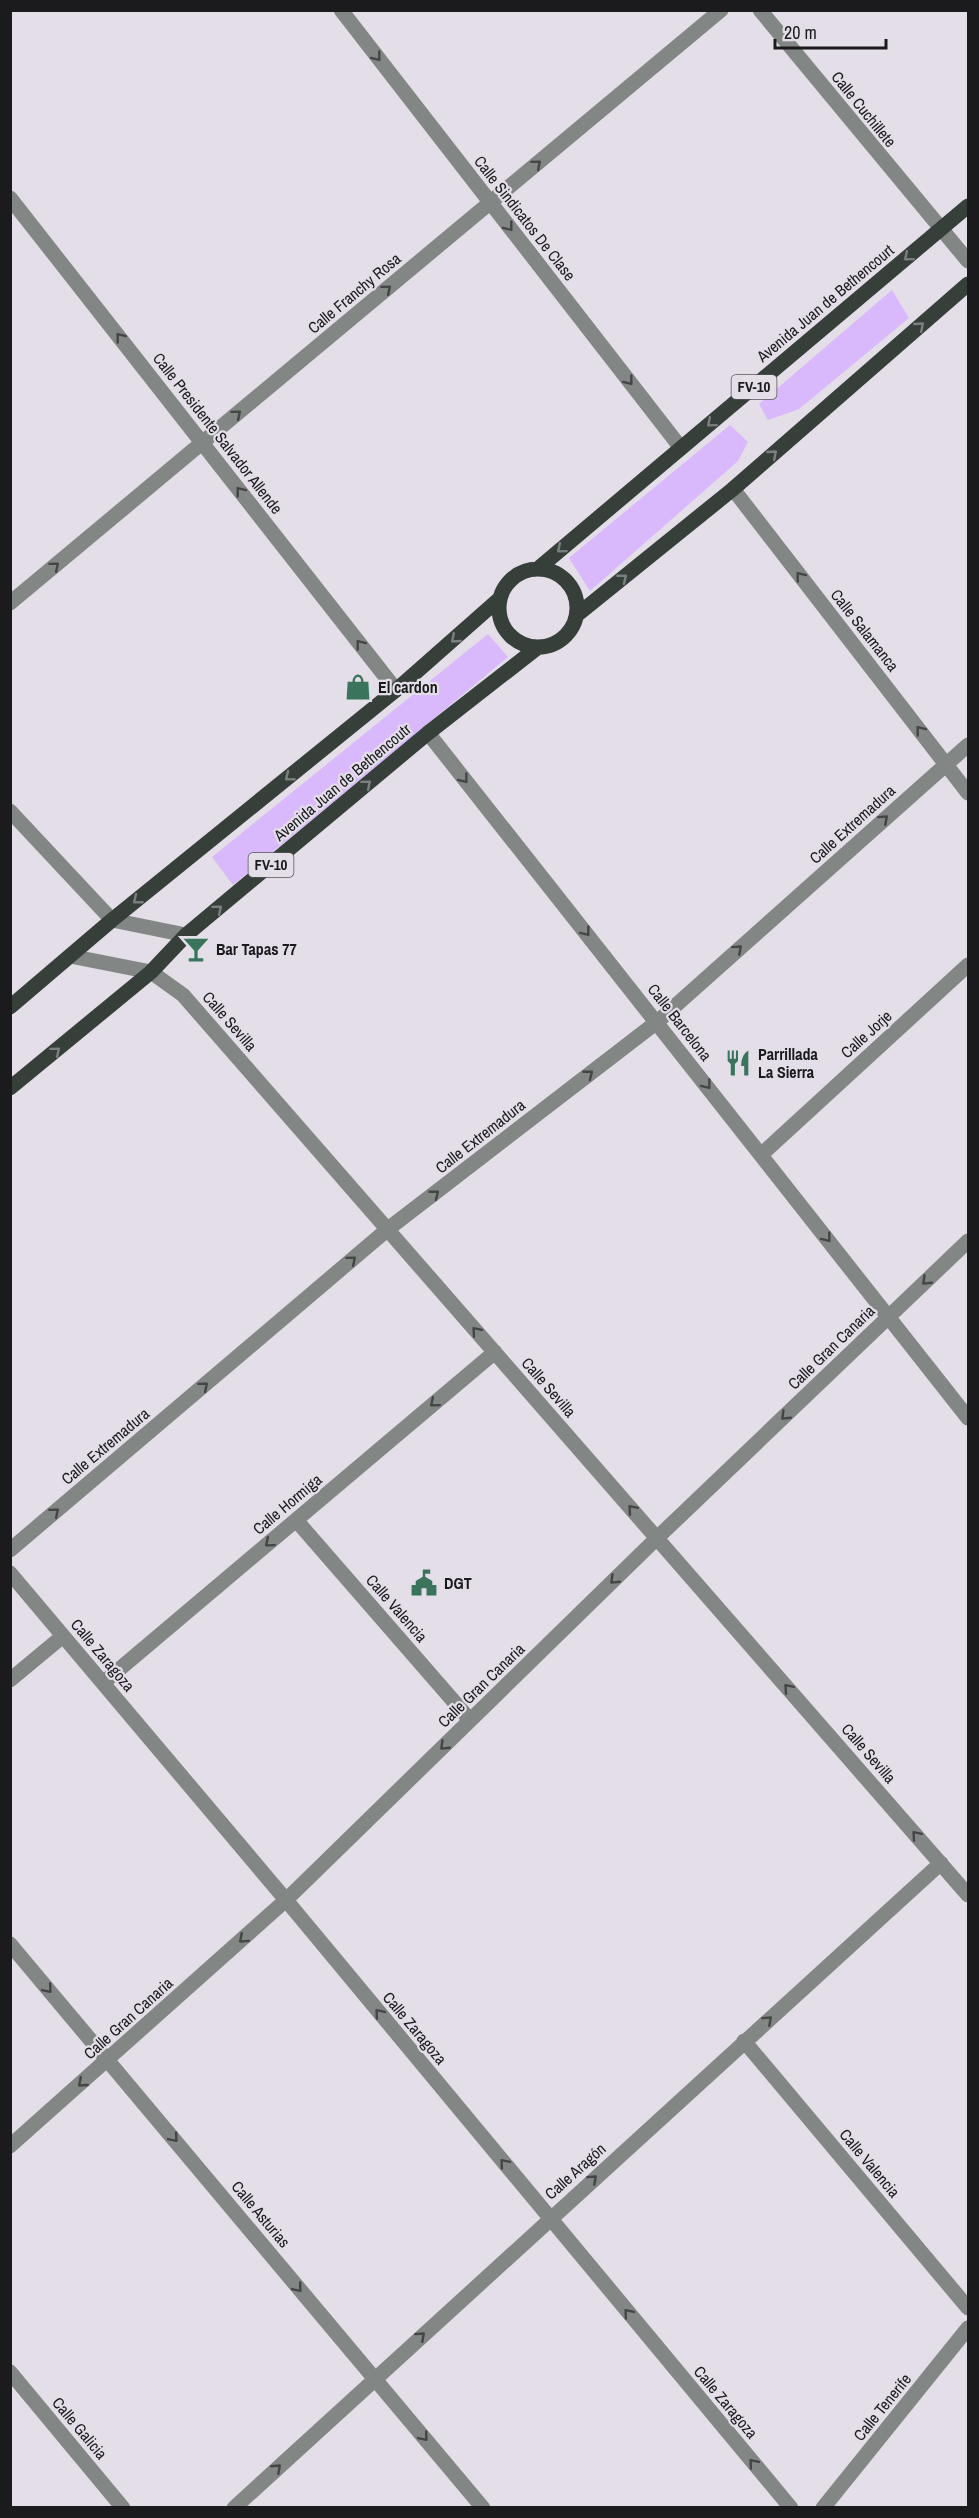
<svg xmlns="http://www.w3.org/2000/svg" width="979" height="2518" viewBox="0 0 979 2518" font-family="'Archivo Narrow',sans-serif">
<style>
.green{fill:#d9b8fb}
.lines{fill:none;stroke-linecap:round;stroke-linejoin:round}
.minor{stroke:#828684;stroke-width:15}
.major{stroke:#373f3b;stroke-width:15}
.oneway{stroke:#444546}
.oneway2{stroke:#7c7f80}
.labels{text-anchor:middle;stroke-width:4.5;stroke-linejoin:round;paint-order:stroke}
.shield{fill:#e3dee8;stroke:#57555a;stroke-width:1.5}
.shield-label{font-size:15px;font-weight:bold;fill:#1b1a1d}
.street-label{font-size:16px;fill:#1b1a1d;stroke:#e3dee8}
.poi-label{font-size:16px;font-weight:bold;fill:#1b1a1d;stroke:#e3dee8;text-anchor:start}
</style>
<rect width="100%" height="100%" fill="#e3dee8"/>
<path class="green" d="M892,290L909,318L799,409L768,420L759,404Z
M730,425L748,442L738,461L590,591L569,558Z
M488,634L508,657L233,885L212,857Z"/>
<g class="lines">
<path class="minor" d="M341,10L681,448
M760,10L968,261
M10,198L396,690
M733,489L968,793
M10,603L721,10
M428,733L968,1418
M10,811L112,920L186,935
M70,956L151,972L183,995L968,1895
M762,1154L968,965
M296,1520L470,1720
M10,1550L388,1229L657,1022L968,745
M10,1573L286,1900L791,2508
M10,1680L63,1636
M103,1683L495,1352
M10,1944L483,2508
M744,2041L968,2308
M10,2146L286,1900L657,1538L968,1241
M10,2372L123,2508
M234,2508L941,1863
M823,2508L968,2328"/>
<path class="major" d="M540,567L968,206
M499 608a39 39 0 1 1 78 0a39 39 0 1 1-78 0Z
M577,615L733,489L968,284
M10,1007L112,920L396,690L498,600
M10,1088L151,972L186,935L428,733L537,648"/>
</g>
<defs><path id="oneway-chevron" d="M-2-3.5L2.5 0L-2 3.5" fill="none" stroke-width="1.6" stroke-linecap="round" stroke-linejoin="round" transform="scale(1.5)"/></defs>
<g class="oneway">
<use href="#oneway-chevron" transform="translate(377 57) rotate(52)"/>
<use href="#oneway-chevron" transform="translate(537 164) rotate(-40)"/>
<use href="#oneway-chevron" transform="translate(509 227) rotate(52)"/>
<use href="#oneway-chevron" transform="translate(387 289) rotate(-40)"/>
<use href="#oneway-chevron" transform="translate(120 337) rotate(-128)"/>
<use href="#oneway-chevron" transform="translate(629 381) rotate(52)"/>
<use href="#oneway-chevron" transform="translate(237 414) rotate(-40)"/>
<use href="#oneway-chevron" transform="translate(240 491) rotate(-128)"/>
<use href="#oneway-chevron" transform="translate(55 566) rotate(-40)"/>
<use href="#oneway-chevron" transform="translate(800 576) rotate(-128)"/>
<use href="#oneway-chevron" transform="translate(360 644) rotate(-128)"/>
<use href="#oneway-chevron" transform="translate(920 730) rotate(-128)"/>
<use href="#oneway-chevron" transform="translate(464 779) rotate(52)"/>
<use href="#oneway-chevron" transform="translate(884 819) rotate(-42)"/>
<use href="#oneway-chevron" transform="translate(586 932) rotate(52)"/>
<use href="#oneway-chevron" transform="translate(738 949) rotate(-42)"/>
<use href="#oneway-chevron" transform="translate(589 1074) rotate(-38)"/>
<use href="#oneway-chevron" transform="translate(707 1085) rotate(52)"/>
<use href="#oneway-chevron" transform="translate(435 1194) rotate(-38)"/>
<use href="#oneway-chevron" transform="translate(827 1238) rotate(52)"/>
<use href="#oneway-chevron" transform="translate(352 1260) rotate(-40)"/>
<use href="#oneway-chevron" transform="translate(926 1281) rotate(136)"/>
<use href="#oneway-chevron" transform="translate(476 1331) rotate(-131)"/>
<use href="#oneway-chevron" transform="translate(204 1386) rotate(-40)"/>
<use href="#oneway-chevron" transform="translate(434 1403) rotate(140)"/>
<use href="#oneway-chevron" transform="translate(785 1416) rotate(136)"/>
<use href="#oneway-chevron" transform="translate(632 1509) rotate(-131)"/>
<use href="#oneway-chevron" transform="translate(55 1512) rotate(-40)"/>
<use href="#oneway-chevron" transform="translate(269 1543) rotate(140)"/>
<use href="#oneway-chevron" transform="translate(614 1580) rotate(136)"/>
<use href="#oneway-chevron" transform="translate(788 1688) rotate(-131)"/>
<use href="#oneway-chevron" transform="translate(444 1746) rotate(136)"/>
<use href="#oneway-chevron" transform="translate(916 1835) rotate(-131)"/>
<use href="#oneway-chevron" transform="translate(243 1939) rotate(138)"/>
<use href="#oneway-chevron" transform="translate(48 1989) rotate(50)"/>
<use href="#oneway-chevron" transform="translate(379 2013) rotate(-130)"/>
<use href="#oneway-chevron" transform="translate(768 2020) rotate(-42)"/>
<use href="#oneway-chevron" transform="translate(82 2083) rotate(139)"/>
<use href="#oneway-chevron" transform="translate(174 2138) rotate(50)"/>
<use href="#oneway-chevron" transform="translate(504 2163) rotate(-130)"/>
<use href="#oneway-chevron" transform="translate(593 2179) rotate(-42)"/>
<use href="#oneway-chevron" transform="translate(298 2288) rotate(50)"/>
<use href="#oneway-chevron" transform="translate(628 2313) rotate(-130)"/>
<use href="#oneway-chevron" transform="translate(421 2336) rotate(-42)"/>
<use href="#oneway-chevron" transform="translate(424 2437) rotate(50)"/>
<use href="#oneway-chevron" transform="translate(753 2463) rotate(-130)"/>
<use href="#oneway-chevron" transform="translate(277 2468) rotate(-43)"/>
</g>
<g class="oneway2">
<use href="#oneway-chevron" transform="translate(908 257) rotate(140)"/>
<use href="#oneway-chevron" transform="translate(920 326) rotate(-41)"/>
<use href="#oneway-chevron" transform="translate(711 423) rotate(140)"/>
<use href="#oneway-chevron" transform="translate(773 454) rotate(-41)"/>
<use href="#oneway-chevron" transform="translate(561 549) rotate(140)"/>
<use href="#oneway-chevron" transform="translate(623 578) rotate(-39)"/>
<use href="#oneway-chevron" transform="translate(455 639) rotate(139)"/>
<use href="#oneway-chevron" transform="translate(289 777) rotate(141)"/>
<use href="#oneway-chevron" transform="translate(367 784) rotate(-40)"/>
<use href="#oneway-chevron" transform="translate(137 900) rotate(141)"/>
<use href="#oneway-chevron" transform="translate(218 909) rotate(-40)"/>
<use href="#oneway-chevron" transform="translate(56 1051) rotate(-40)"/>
</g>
<defs>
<g id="shop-bare" transform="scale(2.07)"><path d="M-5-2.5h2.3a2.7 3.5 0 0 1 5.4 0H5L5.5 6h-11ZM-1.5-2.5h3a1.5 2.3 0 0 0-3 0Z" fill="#3a745d" stroke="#e3dee8" stroke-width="2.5" paint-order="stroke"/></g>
<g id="bar-bare" transform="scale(2.07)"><path d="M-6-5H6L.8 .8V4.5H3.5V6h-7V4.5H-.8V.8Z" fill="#3a745d" stroke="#e3dee8" stroke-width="2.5" paint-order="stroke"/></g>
<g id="restaurant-bare" transform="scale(2.07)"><path d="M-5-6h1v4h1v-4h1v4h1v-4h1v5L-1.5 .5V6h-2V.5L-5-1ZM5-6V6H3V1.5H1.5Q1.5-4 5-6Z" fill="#3a745d" stroke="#e3dee8" stroke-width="2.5" paint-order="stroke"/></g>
<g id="civic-bare" transform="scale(2.07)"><path d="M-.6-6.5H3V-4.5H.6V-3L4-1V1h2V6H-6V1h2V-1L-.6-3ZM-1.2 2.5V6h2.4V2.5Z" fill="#3a745d" stroke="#e3dee8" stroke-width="2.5" paint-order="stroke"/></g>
</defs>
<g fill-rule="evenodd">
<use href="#shop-bare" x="358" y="687"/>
<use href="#bar-bare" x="196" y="949"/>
<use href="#restaurant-bare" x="738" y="1063"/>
<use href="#civic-bare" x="424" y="1583"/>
</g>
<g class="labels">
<g class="shield">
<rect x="731.5" y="375" width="45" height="24" rx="4.5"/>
<rect x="248.5" y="853" width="45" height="24" rx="4.5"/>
</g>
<g class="shield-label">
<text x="754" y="392">FV-10</text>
<text x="271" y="870">FV-10</text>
</g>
<g class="street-label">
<text transform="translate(864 109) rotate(51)" y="6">Calle Cuchillete</text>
<text transform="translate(525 218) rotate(52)" y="6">Calle Sindicatos De Clase</text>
<text transform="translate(354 293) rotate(-40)" y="6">Calle Franchy Rosa</text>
<text transform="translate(825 303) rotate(-40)" y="6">Avenida Juan de Bethencourt</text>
<text transform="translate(218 433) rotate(52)" y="6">Calle Presidente Salvador Allende</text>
<text transform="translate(865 630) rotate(52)" y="6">Calle Salamanca</text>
<text transform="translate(342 782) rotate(-40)" y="6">Avenida Juan de Bethencoutr</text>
<text transform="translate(852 824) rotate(-42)" y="6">Calle Extremadura</text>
<text transform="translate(230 1021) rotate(49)" y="6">Calle Sevilla</text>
<text transform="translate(680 1022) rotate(52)" y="6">Calle Barcelona</text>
<text transform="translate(866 1034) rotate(-42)" y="6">Calle Jorje</text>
<text transform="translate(480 1136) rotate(-38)" y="6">Calle Extremadura</text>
<text transform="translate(831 1347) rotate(-44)" y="6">Calle Gran Canaria</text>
<text transform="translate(549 1387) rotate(49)" y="6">Calle Sevilla</text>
<text transform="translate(105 1446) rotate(-40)" y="6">Calle Extremadura</text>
<text transform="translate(287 1504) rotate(-40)" y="6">Calle Hormiga</text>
<text transform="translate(397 1608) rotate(49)" y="6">Calle Valencia</text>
<text transform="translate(103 1655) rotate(50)" y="6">Calle Zaragoza</text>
<text transform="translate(481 1685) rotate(-44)" y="6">Calle Gran Canaria</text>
<text transform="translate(869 1753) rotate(49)" y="6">Calle Sevilla</text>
<text transform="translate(128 2018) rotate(-42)" y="6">Calle Gran Canaria</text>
<text transform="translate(415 2028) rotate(50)" y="6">Calle Zaragoza</text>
<text transform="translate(870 2163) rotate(50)" y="6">Calle Valencia</text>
<text transform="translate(575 2171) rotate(-42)" y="6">Calle Aragón</text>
<text transform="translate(261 2214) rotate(50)" y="6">Calle Asturias</text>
<text transform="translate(726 2402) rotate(50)" y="6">Calle Zaragoza</text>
<text transform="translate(882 2407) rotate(-51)" y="6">Calle Tenerife</text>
<text transform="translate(80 2428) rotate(50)" y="6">Calle Galicia</text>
</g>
<g class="poi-label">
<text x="378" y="693">El cardon</text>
<text x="216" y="955">Bar Tapas 77</text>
<text x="758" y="1060">Parrillada<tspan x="758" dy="18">La Sierra</tspan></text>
<text x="444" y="1589">DGT</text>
</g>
</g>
<rect width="979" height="2518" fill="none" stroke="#1b1a1d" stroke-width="24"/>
<path d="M775 39v9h111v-9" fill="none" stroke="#1b1a1d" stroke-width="3"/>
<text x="784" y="39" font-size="18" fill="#1b1a1d" stroke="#e3dee8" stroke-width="4.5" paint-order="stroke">20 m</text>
</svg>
